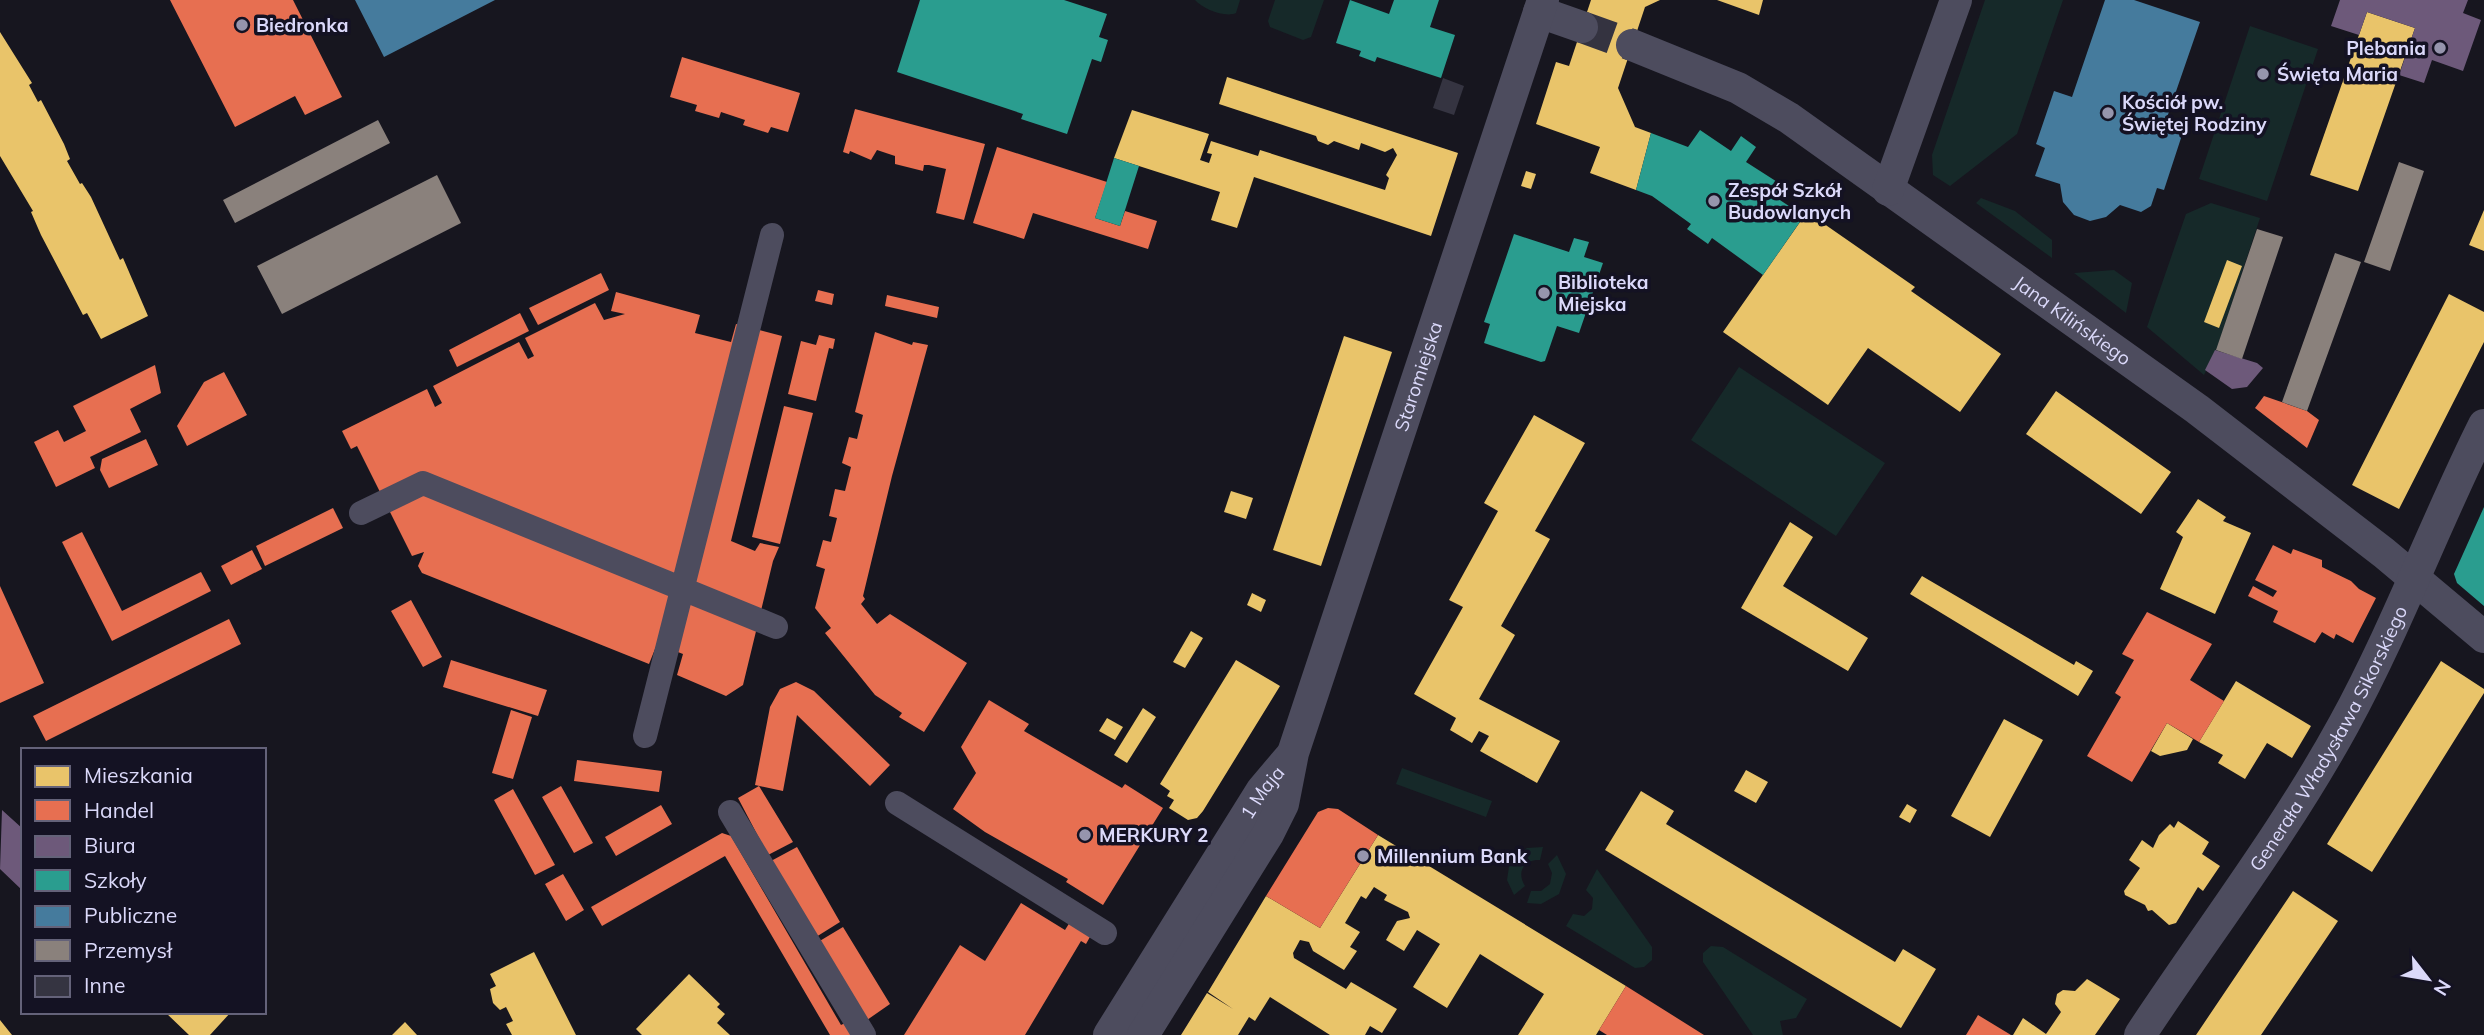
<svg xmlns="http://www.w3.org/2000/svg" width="2484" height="1035" viewBox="0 0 2484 1035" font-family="Mulish,sans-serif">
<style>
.green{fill:#162929}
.homes{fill:#e9c46a}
.shops{fill:#e76f51}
.offices{fill:#6d597a}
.schools{fill:#2a9d8f}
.public{fill:#457b9d}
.industry{fill:#8a817c}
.building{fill:#353441}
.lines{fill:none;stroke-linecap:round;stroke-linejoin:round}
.minor-tunnel{stroke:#343340;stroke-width:32;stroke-dasharray:32 16;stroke-linecap:butt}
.pedestrian{stroke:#4d4c5e;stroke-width:24}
.minor{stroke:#4d4c5e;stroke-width:32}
.poi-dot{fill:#9695ad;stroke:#141223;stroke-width:2.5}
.labels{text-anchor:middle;stroke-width:7;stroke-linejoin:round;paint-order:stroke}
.poi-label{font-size:19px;font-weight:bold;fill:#dbd9fa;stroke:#141223;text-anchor:start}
.street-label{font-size:19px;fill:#dbd9fa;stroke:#141223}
</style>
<rect width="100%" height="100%" fill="#17161f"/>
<path class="green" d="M1195,0H1240L1236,13C1225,18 1203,9 1195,0Z
M1275,0H1324L1311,37L1303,40L1270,27L1268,21Z
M1985,0H2063L2017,134L1950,186L1933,175L1932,155Z
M2250,26L2318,49L2267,201L2199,179Z
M1981,198L2015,211L2052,240V258L1976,203Z
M2211,203L2260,218L2216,351L2204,375L2147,327L2186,214Z
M2114,270L2132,283L2126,313L2074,273Z
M1739,367L1885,463L1836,536L1691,440Z
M1402,768L1492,801L1486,817L1396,784Z
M1543,847L1540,860C1524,859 1516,872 1525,886L1514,895L1507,880L1510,860L1527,848Z
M1557,855L1566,874L1559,894L1541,904L1527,903L1531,891H1541L1550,884L1552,873L1548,864Z
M1597,869L1652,947V960L1644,967L1635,968L1566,926L1573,914L1584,916L1592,909L1593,898L1586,890Z
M1711,946L1723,947L1807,999L1796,1018L1780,1021L1783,1035H1753L1703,962V953Z"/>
<path class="homes" d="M1591,0H1660L1645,7L1618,88L1635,127L1651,133L1636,190L1590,173L1600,147L1536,124L1556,62L1569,66Z
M1717,0H1763L1759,15Z
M2367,12L2415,28L2358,191L2310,175Z
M0,32L32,83L29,85L38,102L41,100L64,144L70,159L67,161L80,184L82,183L91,197L120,260L123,258L148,316L101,339L87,313L83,315L41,235L31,212L33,211L0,156Z
M1227,77L1458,153L1431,236L1254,177L1237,228L1211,220L1220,192L1114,158L1132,110L1209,134L1200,160L1209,163L1212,154L1207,153L1211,141L1258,156L1260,150L1385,190L1389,178L1386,175L1397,155L1393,148L1385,152L1361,143L1359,150L1334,141L1328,145L1318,141L1316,136L1219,104Z
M1526,171L1536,174L1531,189L1521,186Z
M2484,210V251L2469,245Z
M1807,212L1915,287L1911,291L2001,354L1960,412L1868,348L1828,405L1723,332Z
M2227,260L2242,266L2219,328L2204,322Z
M2449,294L2484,312V342L2399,509L2352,485Z
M1344,336L1392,352L1321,566L1273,550Z
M2056,391L2171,472L2141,514L2026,434Z
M1534,415L1585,443L1535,531L1550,539L1501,626L1515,635L1479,699L1560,741L1537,783L1480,751L1489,736L1479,731L1472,743L1450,730L1456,718L1414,694L1463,607L1449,600L1498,511L1484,503Z
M1231,491L1253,498L1246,519L1224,512Z
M2198,499L2226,517L2223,521L2251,533L2215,614L2160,589L2183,537L2176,532Z
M1790,522L1813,537L1783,586L1868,638L1848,671L1741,608Z
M1922,576L2074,665L2076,661L2093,671L2078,696L1910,594Z
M1252,593L1266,600L1261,612L1247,605Z
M1191,631L1203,638L1185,668L1173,662Z
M1236,660L1280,686L1203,811L1197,818L1188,820L1169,808L1174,800L1167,796L1170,791L1160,784Z
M2441,661L2484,689V693L2372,872L2327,844Z
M2236,681L2311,726L2292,758L2267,743L2245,779L2218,763L2223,755L2199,742Z
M1143,708L1156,717L1127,763L1114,755Z
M1107,718L1123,727L1115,740L1099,731Z
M2004,719L2043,740L1990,837L1951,816Z
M2167,723L2193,739L2187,750L2160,756L2151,751Z
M1746,770L1768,782L1756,803L1734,791Z
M1641,791L1674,811L1666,824L1895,962L1903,949L1936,969L1901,1028L1605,850Z
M1907,804L1917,810L1910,823L1899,817Z
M2178,821L2209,842L2202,854L2220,866L2203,891L2198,887L2176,923L2169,925L2152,910L2148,911L2145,905L2125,895L2124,891L2140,868L2129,860L2142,840L2153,848L2159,835L2170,824L2174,828Z
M1378,835L1626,986L1596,1035H1518L1544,994L1480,954L1447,1008L1413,987L1440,944L1417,930L1404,951L1386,940L1397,921L1410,918L1408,912L1384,900L1387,895L1374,887L1366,899L1361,896L1345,923L1360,932L1350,947L1357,951L1344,970L1313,951L1309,942L1300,940L1293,953L1294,958L1346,989L1351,982L1397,1009L1382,1033L1370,1026L1365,1035H1330L1270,997L1255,1021L1249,1017L1238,1035H1181L1207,993L1233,1009L1208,992L1266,896L1320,928Z
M2293,891L2338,921L2261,1035H2196Z
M534,952L576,1035H512L506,1024L513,1021L506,1007L500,1010L493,1003L490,989L496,986L490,974Z
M689,974L720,1004L717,1007L725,1014L717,1023L730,1035H642L636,1029Z
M2087,979L2120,999L2095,1035H2013L2023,1018L2046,1034L2061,1012L2055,1004L2057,994L2063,990L2075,991Z
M165,1012H231L210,1035H189Z
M0,1020L12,1035H0Z
M405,1022L417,1035H392Z"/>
<path class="shops" d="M170,0H293L342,97L305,115L295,96L235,127Z
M682,57L800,93L788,132L771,127L768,133L743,125L745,120L721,112L719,118L695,111L697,105L670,97Z
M855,109L985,144L964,220L936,213L946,169L929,165H924L923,171L895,164V156L877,150L871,160L850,151L849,154L843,152Z
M997,147L1107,182L1095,218L1120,226L1125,211L1157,221L1148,249L1033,213L1024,239L973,223Z
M601,273L609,290L538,325L529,308Z
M818,290L834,294L832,305L815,301Z
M616,292L700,315L695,333L731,342L736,324L782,336L731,541L755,551L760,543L779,547L773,561L743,685L726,696L677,675L683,654L657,644L649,664L422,573L418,566L424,552L412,556L357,446L351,449L342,431L427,389L435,407L442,403L433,386L519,342L528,359L534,356L525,338L595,303L604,320L625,314L611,311Z
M887,295L939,307L937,318L885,306Z
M520,313L529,331L457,367L449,350Z
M875,332L912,345L913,342L928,345L892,476L863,596L865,599L861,604L877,624L890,614L967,663L924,732L899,717L902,713L875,695L825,633L831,628L815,608L825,569L816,566L823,540L831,542L837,518L829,516L835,489L845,491L851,467L842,463L849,437L857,439L863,415L855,412Z
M819,335L835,339L833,349L829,348L816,401L788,394L801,341L816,345Z
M155,365L161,393L130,409L141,432L90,457L95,468L56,487L34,442L58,430L64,442L86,431L73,406Z
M224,372L247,415L187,446L177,426L204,382Z
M2264,396L2307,411L2319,420L2307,448L2255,408Z
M784,406L813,413L780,544L752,537Z
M146,439L158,465L109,488L100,470L102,459Z
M333,508L343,528L265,566L256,546Z
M82,532L122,611L201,572L211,591L112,641L62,542Z
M2273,545L2291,554L2293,549L2322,560V567L2351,581L2359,589L2376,598L2353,643L2336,634L2334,639L2322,632L2315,643L2273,622L2278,611L2248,596L2253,586L2273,597L2277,591L2255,580Z
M252,550L262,569L231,585L221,566Z
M0,586L44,683L0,703Z
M411,600L442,657L423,667L391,611Z
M2147,612L2212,644L2190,680L2224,701L2199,742L2167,723L2132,782L2087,756L2121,697L2115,693L2134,660L2122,654Z
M229,619L241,644L46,741L33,716Z
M451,660L547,690L538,716L443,687Z
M796,682L814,691L890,765L870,786L797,715L783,791L755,785L770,707L780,689Z
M989,700L1029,724L1024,731L1122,788L1125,784L1163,808L1103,905L1066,882L1068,879L985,832L953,809L976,773L961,747Z
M511,710L532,717L513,779L492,773Z
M577,760L662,771L659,792L574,781Z
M561,786L593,843L574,853L542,797Z
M759,786L793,842L768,855L738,798Z
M513,789L555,865L535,875L494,800Z
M661,805L672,824L616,856L605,837Z
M1328,808L1338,809L1378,835L1320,928L1266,896L1318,812Z
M722,833L731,836L841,1025L845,1023L856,1035H830L725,856L602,926L591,907Z
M797,847L840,922L816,937L771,861Z
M563,874L584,910L566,921L545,884Z
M1021,903L1065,930L1070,922L1091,935L1086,944L1081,941L1025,1035H904L960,945L985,961Z
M843,927L890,1004L867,1020L818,942Z
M1626,986L1704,1035H1607L1599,1030Z
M1978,1015L2011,1035H1966Z"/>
<path class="offices" d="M2340,0H2468L2463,13L2481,20L2463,71L2432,60L2424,83L2399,75L2415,28L2367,12L2359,35L2331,26Z
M2215,350L2257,363L2263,368L2247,387L2232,389L2205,370Z
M2,810L23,829V891L0,869Z"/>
<path class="schools" d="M920,0H1064L1107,14L1099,37L1108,40L1101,62L1092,59L1067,134L1021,119L1023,114L897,72Z
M1350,0L1389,14L1394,0H1439L1430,27L1455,35L1441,78L1377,57L1375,62L1359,56L1361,51L1336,43Z
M1700,130L1731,151L1741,136L1756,147L1746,162L1782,185L1774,196L1804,216L1763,275L1712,238L1708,244L1687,229L1691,224L1652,196L1636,190L1651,133L1688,147Z
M1114,158L1139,166L1120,226L1095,218Z
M1514,234L1569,252L1574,238L1589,242L1584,257L1603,263L1579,333L1557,326L1545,361L1541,362L1484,343L1490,324L1484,322Z
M2484,507V606L2457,583L2454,574Z"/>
<path class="public" d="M355,0H495L384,57Z
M2105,0H2134L2200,22L2163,129L2182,135L2164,190L2157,188L2151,206L2141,212L2120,205L2106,217L2090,221L2074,215L2063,202L2060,184L2035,176L2045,148L2036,144L2054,91L2072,97Z"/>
<path class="industry" d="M378,120L390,143L235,223L223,200Z
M2399,162L2424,171L2390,271L2364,262Z
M437,175L461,223L282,314L257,266Z
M2257,229L2283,237L2242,359L2216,350Z
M2335,253L2361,262L2307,411L2282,402Z"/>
<path class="building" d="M1443,78L1464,86L1454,115L1433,108Z"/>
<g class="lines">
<path class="minor-tunnel" d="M1582,27L1632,45"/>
<path class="pedestrian" d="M361,513L423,483L776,627
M645,736L772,235
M897,803L1105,933
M730,812L864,1035"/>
<g class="minor">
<path d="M1539,12L1582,27"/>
<path id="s1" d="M1632,45L1738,88L1789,118L2197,409L2384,553L2484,637"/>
<path d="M1888,190L1956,0"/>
<path id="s2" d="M1109,1035L1262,790L1290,757"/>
<path id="s3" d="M1143,1035L1268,834L1283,804L1293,753L1543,0"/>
<path id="s4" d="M2140,1035C2208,932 2285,832 2344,724C2397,627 2435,523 2484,425"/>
</g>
</g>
<g class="poi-dot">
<circle cx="242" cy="25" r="7"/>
<circle cx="2440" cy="48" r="7"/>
<circle cx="2263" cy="74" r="7"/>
<circle cx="2108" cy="113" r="7"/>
<circle cx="1714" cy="201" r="7"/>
<circle cx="1544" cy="293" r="7"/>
<circle cx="1085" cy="835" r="7"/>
<circle cx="1363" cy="856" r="7"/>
</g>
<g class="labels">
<g class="poi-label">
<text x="256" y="32">Biedronka</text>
<text x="2426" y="55" text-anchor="end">Plebania</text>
<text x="2277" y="81">Święta Maria</text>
<text x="2122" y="109">Kościół pw.<tspan x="2122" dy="22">Świętej Rodziny</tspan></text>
<text x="1728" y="197">Zespół Szkół<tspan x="1728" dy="22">Budowlanych</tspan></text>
<text x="1558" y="289">Biblioteka<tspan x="1558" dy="22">Miejska</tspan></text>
<text x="1099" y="842">MERKURY 2</text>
<text x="1377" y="863">Millennium Bank</text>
</g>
<g class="street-label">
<text dy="7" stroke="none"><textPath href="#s1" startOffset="522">Jana Kilińskiego</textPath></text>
<text dy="7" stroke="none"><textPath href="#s3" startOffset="719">Staromiejska</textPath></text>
<text dy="7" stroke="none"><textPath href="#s4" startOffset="352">Generała Władysława Sikorskiego</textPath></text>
<text dy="7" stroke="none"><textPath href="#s2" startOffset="287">1 Maja</textPath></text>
</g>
</g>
<rect x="21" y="748" width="245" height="266" fill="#141223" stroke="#646279" stroke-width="2"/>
<rect x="35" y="766" width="35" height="21" fill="#e9c46a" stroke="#646279" stroke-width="2"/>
<text x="84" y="783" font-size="21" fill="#dbd9fa">Mieszkania</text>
<rect x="35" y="800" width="35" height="21" fill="#e76f51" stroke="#646279" stroke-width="2"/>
<text x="84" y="818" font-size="21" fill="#dbd9fa">Handel</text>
<rect x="35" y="836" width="35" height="21" fill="#6d597a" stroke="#646279" stroke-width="2"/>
<text x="84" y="853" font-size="21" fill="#dbd9fa">Biura</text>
<rect x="35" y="870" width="35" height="21" fill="#2a9d8f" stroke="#646279" stroke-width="2"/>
<text x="84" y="888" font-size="21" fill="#dbd9fa">Szkoły</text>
<rect x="35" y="906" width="35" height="21" fill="#457b9d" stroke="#646279" stroke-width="2"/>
<text x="84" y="923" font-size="21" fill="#dbd9fa">Publiczne</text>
<rect x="35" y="940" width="35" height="21" fill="#8a817c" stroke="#646279" stroke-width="2"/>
<text x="84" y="958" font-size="21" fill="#dbd9fa">Przemysł</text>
<rect x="35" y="976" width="35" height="21" fill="#353441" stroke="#646279" stroke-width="2"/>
<text x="84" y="993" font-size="21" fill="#dbd9fa">Inne</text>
<g transform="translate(2428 979) rotate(121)" stroke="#141223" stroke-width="5" paint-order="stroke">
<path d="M0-5L12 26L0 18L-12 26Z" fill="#dbd9fa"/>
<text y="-10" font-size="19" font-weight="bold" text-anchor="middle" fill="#dbd9fa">N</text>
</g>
</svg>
